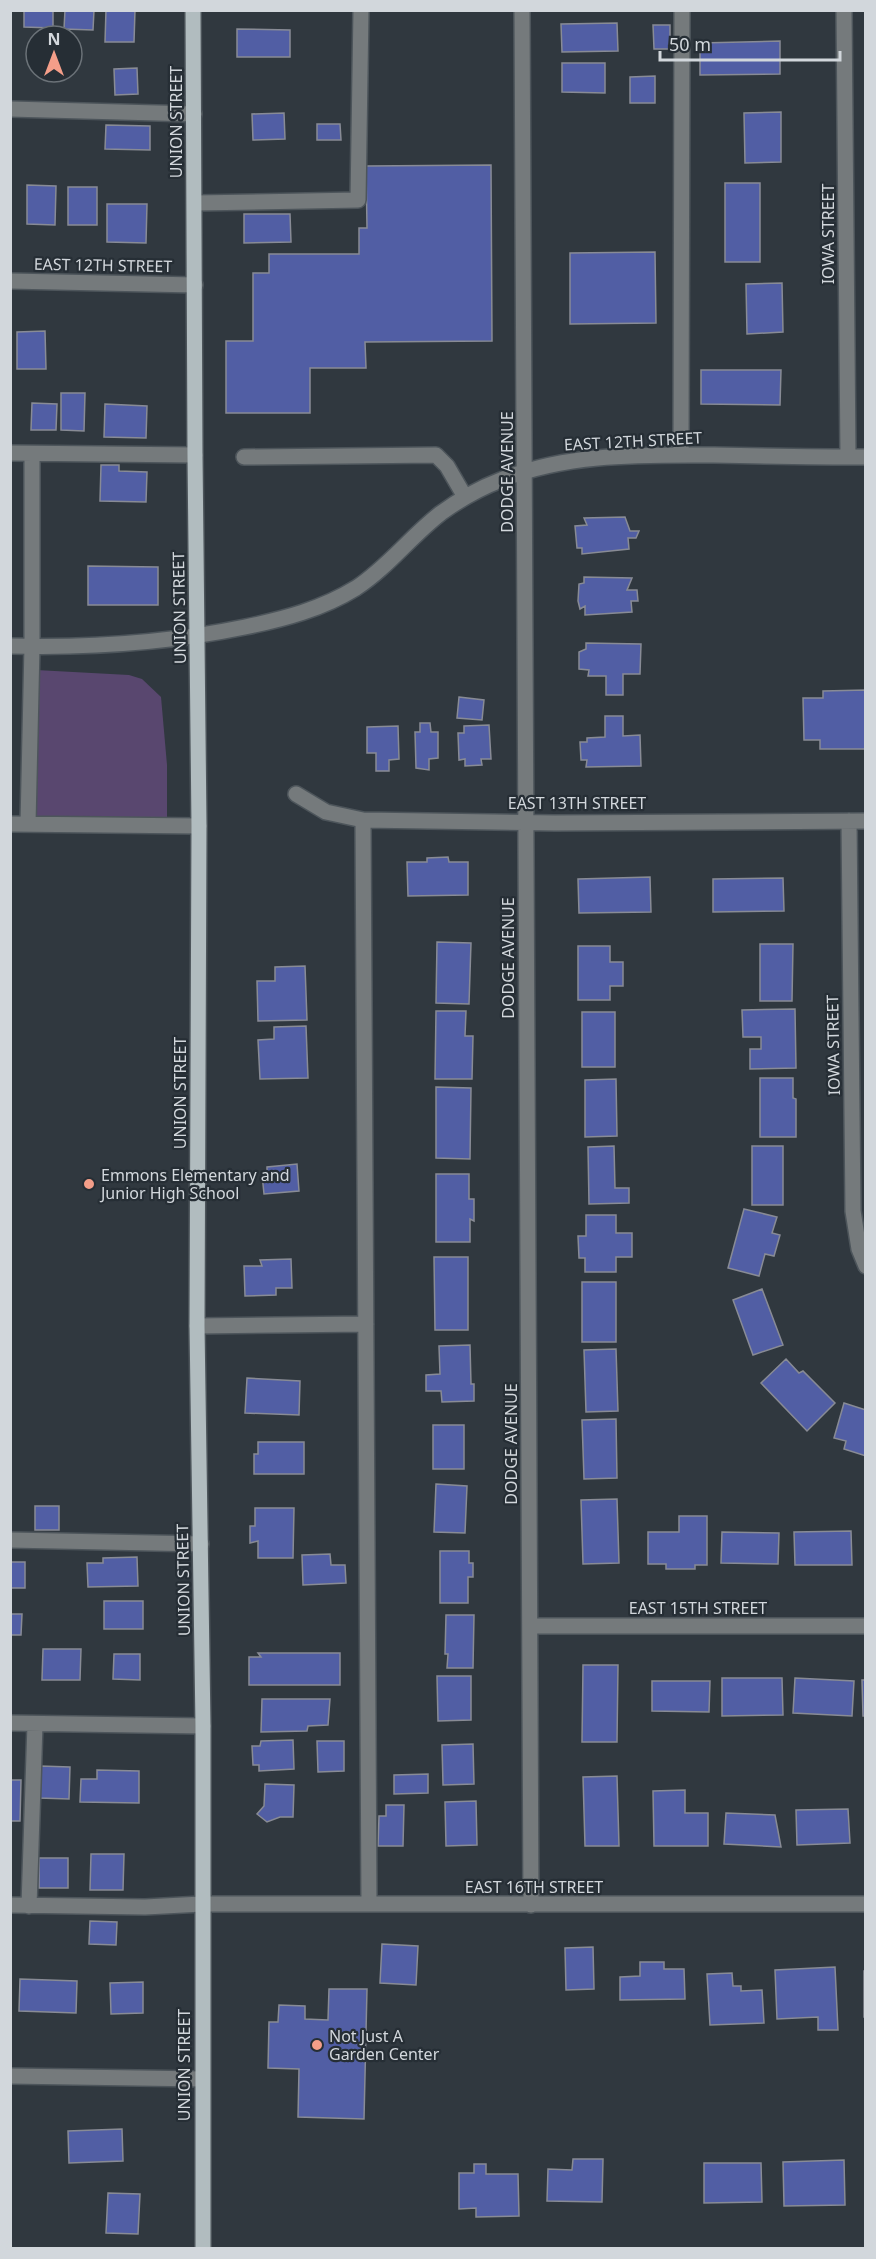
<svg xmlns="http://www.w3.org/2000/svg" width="876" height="2259" viewBox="0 0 876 2259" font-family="'Noto Sans',sans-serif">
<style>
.green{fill:#59476f}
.building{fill:#515ea4;stroke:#888b95;stroke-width:1.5}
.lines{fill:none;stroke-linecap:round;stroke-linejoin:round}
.minor-casing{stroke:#4d555b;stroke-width:18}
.major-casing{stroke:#4d555b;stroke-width:18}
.minor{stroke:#757a7c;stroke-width:15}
.major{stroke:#b1bcbf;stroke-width:15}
.poi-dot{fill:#f49e89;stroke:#262e35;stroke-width:2}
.labels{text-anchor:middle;stroke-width:4.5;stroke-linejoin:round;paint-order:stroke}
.street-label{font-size:16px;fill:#d2d7dc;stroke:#262e35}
.poi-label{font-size:16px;fill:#d2d7dc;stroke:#262e35;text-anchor:start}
</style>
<rect width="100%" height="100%" fill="#30383f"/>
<path class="green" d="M36,670L129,675L142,679L161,697L167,765V818L35,816Z"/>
<path class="building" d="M24,10H53V28L24,27Z
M65,10H94L93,30L64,29Z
M106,10H135L134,42H105Z
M617,23L618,51L562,52L561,24Z
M653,25H670V49H654Z
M237,29L290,30V57H237Z
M780,41V74L700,75V43Z
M562,63H605V93L562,92Z
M137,68L138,94L115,95L114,69Z
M655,76V103H630V77Z
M781,112V162L745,163L744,113Z
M284,113L285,139L253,140L252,114Z
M317,124H340L341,140H317Z
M106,125L150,126V150L105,149Z
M491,165L492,341L365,342L366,368H310V413H226V341H253V273H269V254H359V228H367L366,166Z
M725,183H760V262H725Z
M27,185L56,186L55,225L27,224Z
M68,187H97V225H68Z
M107,204H147L146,243L107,242Z
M244,214H290L291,242L244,243Z
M655,252L656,323L570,324V253Z
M782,283L783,332L747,334L746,284Z
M45,331L46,369H17V332Z
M701,370H781L780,405L701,404Z
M61,393H85L84,431L61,430Z
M32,403L57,404L56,430H31Z
M105,404L147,406L146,438L104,437Z
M101,465H119V471L147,472L146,502L100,501Z
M625,517L630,531H639L636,538H628L629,549L582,554V548H577L575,526L587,525L584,518Z
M88,566L158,567V605H88Z
M584,577L632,578L627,590H637L638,601H631L632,612L585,615V606L580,609L578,601L579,584L584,583Z
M586,643L641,644L640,674H623V695H606V676H588L589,670L579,669V652L586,649Z
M866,690V749H820V740H804L803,698H823V691Z
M459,697L484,700L482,720L457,718Z
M605,716H623V736L640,735L641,766L586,767L587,760H581L580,742H587V738L605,737Z
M420,723H430L431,732H438V758L429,759V770L416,768L415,732H420Z
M489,725L491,759H481L482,765L465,766V759L459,760L458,733H464V726Z
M398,726L399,759L389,760V771H376V753H367V727Z
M448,857L449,862H468V895L408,896L407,862H427V858Z
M650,877L651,912L579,913L578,879Z
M783,878L784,911L713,912V879Z
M437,942L471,943L469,1004L436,1003Z
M760,944H793L792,1001H760Z
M578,946H610V962H623V986H610V1000H578Z
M305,966L307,1020L258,1021L257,981H275V967Z
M795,1009L796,1068L750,1069V1049H761V1037H743L742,1010Z
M436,1011H466L465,1036H473L472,1079H435Z
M582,1012H615V1067H582Z
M306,1026L308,1078L260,1079L258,1040L274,1039V1027Z
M760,1078H793V1098L796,1099V1137H760Z
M616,1079L617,1136L585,1137V1080Z
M436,1087L471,1088L470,1159L436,1158Z
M614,1146L615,1188H629V1203L589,1204L588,1147Z
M752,1146H783V1205H752Z
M297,1164L299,1191L264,1194L262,1174H267V1167Z
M436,1174H469V1199H474V1221L470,1219V1242H436Z
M744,1209L777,1217L772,1233L780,1235L774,1256L765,1254L759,1276L728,1268Z
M586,1215H616V1233H632V1257H616V1272H585V1258H579L578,1236H586Z
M434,1257H468V1330H435Z
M291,1259L292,1288H276V1295L245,1296L244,1266H262L260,1260Z
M582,1282H616V1342H582Z
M762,1289L783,1345L753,1355L733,1300Z
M470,1345L471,1384H474V1401L442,1402L441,1391H426V1375L440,1374L439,1346Z
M616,1349L618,1411L586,1412L584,1350Z
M786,1359L799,1373L803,1371L835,1403L807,1431L761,1383Z
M247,1378L300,1381L299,1415L245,1413Z
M844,1403L866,1410V1456L844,1449L846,1441L834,1438Z
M616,1419L617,1478L584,1479L582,1420Z
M433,1425H464V1469H433Z
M258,1442H304V1474H254V1454H258Z
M436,1484L467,1486L465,1533L434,1532Z
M617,1499L619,1563L583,1564L581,1500Z
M35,1506H59V1530H35Z
M255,1508H294L293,1558H258V1541L250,1543V1526H255Z
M679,1516H707V1565H695V1569H666V1564H648V1532H679Z
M851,1531L852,1565H795L794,1532Z
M722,1532L779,1533L778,1564L721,1563Z
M440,1551H469V1563H473V1577H468V1603H440Z
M330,1554L331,1565H345L346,1583L303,1585L302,1555Z
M137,1557L138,1586L88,1587L87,1563H103V1558Z
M10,1562H25V1588H10Z
M104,1601H143V1629H104Z
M10,1614H22L21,1635H10Z
M446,1615H474L473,1668H447L448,1654H445Z
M43,1649H81L80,1680H42Z
M258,1653H340V1685H249V1657H261Z
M114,1654H140V1680L113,1679Z
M583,1665H618L617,1742H582Z
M437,1676H471V1720L438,1721Z
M722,1678H782L783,1715L722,1716Z
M795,1678L854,1681L852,1716L793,1713Z
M862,1680H866V1716H863Z
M652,1681H710L709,1712L652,1711Z
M262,1699H330L328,1725L308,1726L307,1731L261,1732Z
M293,1740L294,1769L259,1771V1765H253L252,1746H260L261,1741Z
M317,1741H344V1771L318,1772Z
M473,1744L474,1784L443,1785L442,1745Z
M40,1766L70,1767L69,1799L39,1798Z
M97,1770L139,1771V1803L80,1802L81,1779H97Z
M428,1774V1793L394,1794V1775Z
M617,1776L619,1846H585L583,1777Z
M10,1780H21L20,1821H10Z
M265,1784L294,1785L293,1817H280L267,1822L257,1814L264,1806Z
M685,1790V1813H708V1846H654L653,1791Z
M476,1801L477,1845L446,1846L445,1802Z
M386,1805H404L403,1846H378L379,1816H386Z
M848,1809L850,1843L797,1845L796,1810Z
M726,1813L775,1815L781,1847L724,1844Z
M91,1854H124L123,1890H90Z
M39,1858H68V1888H39Z
M90,1921L117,1922L116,1945L89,1944Z
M382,1944L418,1946L416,1985L380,1983Z
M593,1947L594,1989L566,1990L565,1948Z
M640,1962H664V1969H684L685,1999L620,2000V1977L640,1976Z
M835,1967L838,2030H818V2017L777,2019L775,1970Z
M864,1971H866V2017H864Z
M732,1973L733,1986H741V1991L762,1990L764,2023L710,2025L707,1974Z
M20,1979L77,1981L76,2013L19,2011Z
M143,1982V2013L111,2014L110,1983Z
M329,1989H367L364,2119L298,2117L299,2069L268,2068L269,2022H278L279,2005L305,2006V2019L328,2020Z
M122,2129L123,2161L69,2163L68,2131Z
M573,2159H603L602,2202L547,2201L548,2169L572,2170Z
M844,2160L845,2205L784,2206L783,2162Z
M704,2163H761L762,2202L704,2203Z
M474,2164H486V2174H518L519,2216L476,2217V2208L459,2209V2173H474Z
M108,2193L140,2194L138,2234L106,2233Z"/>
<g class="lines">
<g class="minor-casing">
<path id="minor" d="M522,10L531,1905
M844,10L848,457
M10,109L194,114
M195,203L358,200L361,10
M10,281L195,285
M10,453L195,455
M681,455L682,10
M244,457L436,455L447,466L465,497
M10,646C89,648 168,643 245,627C284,619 322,609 356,588C388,567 411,536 441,513C459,500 480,488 501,480C567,453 641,455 711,455C763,456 814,457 866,457
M296,794L326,812L363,820L555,823L866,821
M363,820L369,1904
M849,821L853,1211L859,1249L866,1266
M10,824L199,826
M28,824L32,646V454
M197,1326L366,1324
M10,1540L201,1544
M530,1626H866
M10,1723L203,1726
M10,1905L145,1907L202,1904H866
M29,1906L35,1724
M10,2076L202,2079"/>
</g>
<g class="major-casing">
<path id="major" d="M193,10L195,455L199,826L197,1326L203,1726V2248"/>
</g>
<use href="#minor" class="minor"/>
<use href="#major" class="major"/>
</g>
<g class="poi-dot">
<circle cx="89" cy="1184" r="6"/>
<circle cx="317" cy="2045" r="6"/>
</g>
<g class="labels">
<g class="street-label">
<text transform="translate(176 122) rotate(-90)" y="6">UNION STREET</text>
<text transform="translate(828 234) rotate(-90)" y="6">IOWA STREET</text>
<text transform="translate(103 265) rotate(1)" y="6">EAST 12TH STREET</text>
<text transform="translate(633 441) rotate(-3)" y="6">EAST 12TH STREET</text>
<text transform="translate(507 472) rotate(-90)" y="6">DODGE AVENUE</text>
<text transform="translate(179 608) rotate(-91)" y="6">UNION STREET</text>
<text x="577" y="809">EAST 13TH STREET</text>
<text transform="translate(508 958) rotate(-90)" y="6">DODGE AVENUE</text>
<text transform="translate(833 1045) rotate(-91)" y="6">IOWA STREET</text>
<text transform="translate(180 1093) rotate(-90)" y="6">UNION STREET</text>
<text transform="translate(511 1444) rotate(-90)" y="6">DODGE AVENUE</text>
<text transform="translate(183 1580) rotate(-91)" y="6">UNION STREET</text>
<text x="698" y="1614">EAST 15TH STREET</text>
<text x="534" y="1893">EAST 16TH STREET</text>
<text transform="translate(184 2065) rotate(-90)" y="6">UNION STREET</text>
</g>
<g class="poi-label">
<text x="101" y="1181">Emmons Elementary and<tspan x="101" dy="18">Junior High School</tspan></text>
<text x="329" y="2042">Not Just A<tspan x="329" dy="18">Garden Center</tspan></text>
</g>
</g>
<rect width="876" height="2259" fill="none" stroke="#d2d7dc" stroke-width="24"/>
<g transform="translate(54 54)"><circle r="28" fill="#262e35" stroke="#6b7278" stroke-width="1.5"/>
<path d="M0-4.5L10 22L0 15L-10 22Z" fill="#f49e89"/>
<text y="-9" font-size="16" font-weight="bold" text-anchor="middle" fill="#d2d7dc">N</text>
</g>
<path d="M660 51v9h180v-9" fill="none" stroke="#d2d7dc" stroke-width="3"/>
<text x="669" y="51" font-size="18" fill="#d2d7dc" stroke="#262e35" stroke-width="4.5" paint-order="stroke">50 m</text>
</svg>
